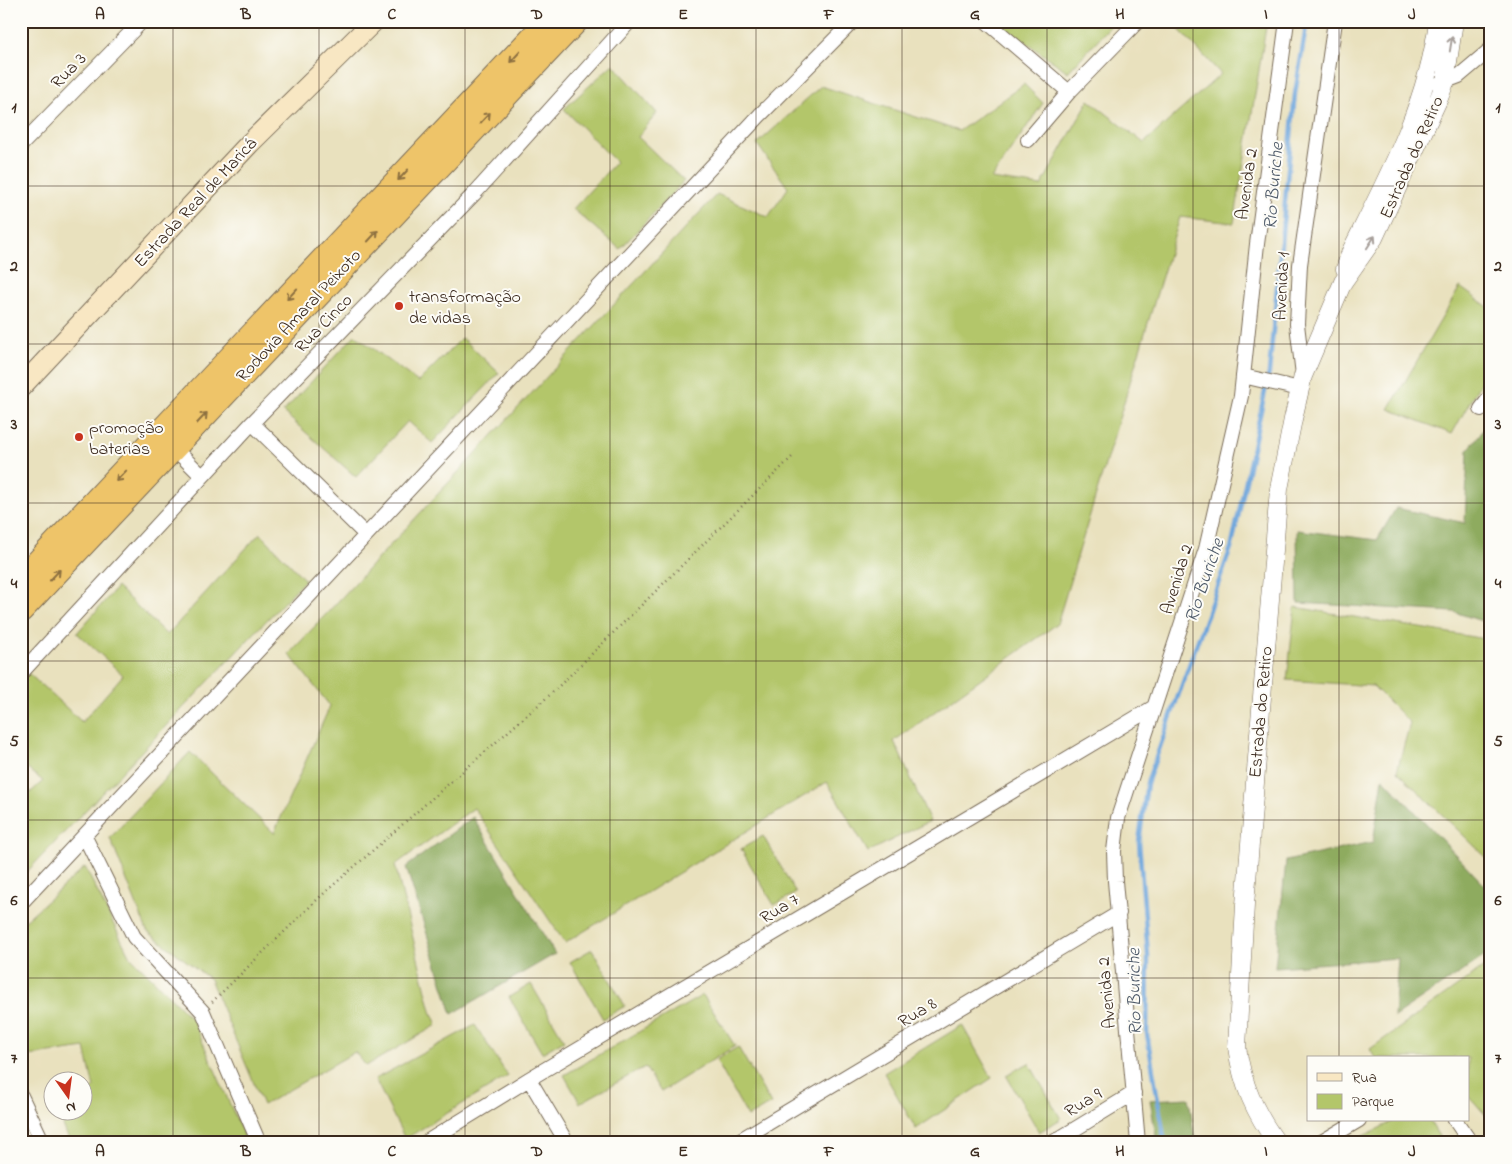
<svg xmlns="http://www.w3.org/2000/svg" width="1512" height="1164" viewBox="0 0 1512 1164" font-family="'Indie Flower',sans-serif">
<style>
.green{fill:#b3c66a;stroke:#777844}
.forest{fill:#8eab5e;stroke:#646a3e}
.lines{fill:none;stroke-linecap:round;stroke-linejoin:round}
.stream{stroke:#6da5dc;stroke-width:4.5}
.minor-casing{stroke:#786a56;stroke-width:16}
.tertiary-casing{stroke:#786a56;stroke-width:19}
.secondary-casing{stroke:#786a56;stroke-width:22}
.trunk-casing{stroke:#786a56;stroke-width:26}
.path{stroke:#786a56;stroke-width:2.5;stroke-dasharray:1 4;stroke-linecap:butt}
.minor{stroke:#fff;stroke-width:14}
.tertiary{stroke:#fff;stroke-width:18}
.secondary{stroke:#f8e7c3;stroke-width:20}
.trunk{stroke:#eec469;stroke-width:24}
.oneway{stroke:#a79f9a}
.oneway2{stroke:#8c6f40}
.grid{fill:none;stroke:#3b2a1e;stroke-width:1;stroke-opacity:0.55}
.poi-dot{fill:#c8321e;stroke:#fdfcf7;stroke-width:2}
.labels{text-anchor:middle;stroke-width:4;stroke-linejoin:round;paint-order:stroke}
.street-label{font-size:18px;fill:#3b2a1e;stroke:#fdfcf7}
.poi-label{font-size:18px;fill:#3b2a1e;stroke:#fdfcf7;text-anchor:start}
.water-label{font-size:19px;font-style:italic;fill:#4f5b6a;stroke:#fdfcf7}
.neatline{fill:none;stroke:#3b2a1e;stroke-width:2}
.grid-label{font-size:16px;text-anchor:middle;font-weight:bold;fill:#3b2a1e}
</style>
<rect width="100%" height="100%" fill="#fdfcf7"/>
<filter id="ink" filterUnits="userSpaceOnUse"><feTurbulence type="fractalNoise" baseFrequency=".02" numOctaves="2"/><feDisplacementMap in="SourceGraphic" scale="10" xChannelSelector="R" yChannelSelector="G"/><feConvolveMatrix kernelMatrix="1 2 1 2 8 2 1 2 1" color-interpolation-filters="sRGB"/></filter>
<filter id="wash" filterUnits="userSpaceOnUse"><feTurbulence type="fractalNoise" baseFrequency=".0096" numOctaves="4" result="noise"/><feDisplacementMap in="SourceGraphic" scale="20" xChannelSelector="R" yChannelSelector="G"/><feGaussianBlur stdDeviation="1.12" result="paint"/><feColorMatrix in="noise" values="0 0 0 0 0 0 0 0 0 0 0 0 0 0 0 0 0 1.4 0 .05"/><feComposite in="paint" operator="in"/></filter>
<g filter="url(#wash)">
<rect width="100%" height="100%" fill="#e9e1be"/>
<path class="green" d="M995,21H1115L1068,72Z
M1171,21H1267L1234,223L1180,217L1057,624L894,741L930,821L868,852L827,782L565,943L474,808L395,865L431,1011L437,1025L366,1066L355,1052L263,1105L210,979L147,931L110,838L190,752L274,833L330,706L289,654L717,194L768,217L788,188L757,144L821,86L959,131L1024,84L1043,103L991,179L1041,186L1089,100L1144,143L1221,74Z
M613,64L657,113L638,137L684,181L620,249L573,209L616,162L564,109Z
M1460,287L1491,309V364L1452,434L1389,409Z
M355,335L418,382L462,338L499,373L432,443L408,421L356,477L283,412Z
M260,533L305,580L21,878V801L43,781L21,764V683L28,673L82,722L123,675L77,633L117,587L167,635Z
M1295,607L1491,640V862L1397,771L1410,723L1373,686L1287,680Z
M763,836L796,893L774,905L741,849Z
M85,867L129,955L193,1020L247,1143H70L58,1112H82L83,1093L94,1088L85,1048L21,1057V924Z
M592,949L625,1006L603,1019L570,962Z
M1491,962V1121L1468,1095V1058H1375L1370,1049Z
M531,984L564,1040L542,1053L509,997Z
M703,995L735,1046L661,1092L645,1067L580,1103L564,1075Z
M475,1025L508,1076L405,1139L375,1079Z
M962,1025L992,1078L916,1129L884,1073Z
M738,1047L771,1104L748,1117L716,1060Z
M1029,1063L1061,1119L1039,1132L1006,1075Z
M1396,1120H1429L1443,1143H1349Z"/>
<path class="forest" d="M1491,419V624L1454,612L1298,603L1297,530L1377,540L1396,508L1465,523L1468,450Z
M1383,778L1491,892V952L1394,1017L1398,958L1275,967L1286,861L1373,842Z
M473,817L555,954L452,1014L406,867Z
M1189,1098L1195,1143H1157L1150,1100Z"/>
<g class="lines">
<path class="stream" d="M1165,1143L1147,1034L1148,955L1139,842L1147,783L1232,545L1269,373L1295,94L1307,21"/>
</g>
</g>
<g filter="url(#ink)">
<g class="lines">
<g class="minor-casing">
<path id="minor" d="M986,21L1069,92
M1438,84L1459,76L1491,49
M1028,140L1069,92L1138,21
M21,145L142,21
M1303,375L1297,324L1300,265L1335,21
M1243,376L1300,389
M1481,409L1491,396
M252,423L366,535
M174,448L202,476
M21,673L252,423L474,194L630,21
M85,837L134,937L203,1012L259,1143
M21,903L760,115L853,21
M529,1079L567,1143
M21,1096L43,1143
M1455,1120L1471,1143
M425,1143L529,1079L1154,707
M735,1143L1119,913
M1052,1143L1134,1093
M1138,1143L1115,881L1114,851L1118,818L1206,549L1241,396L1257,244L1287,21
M1320,1143L1359,1120"/>
</g>
<g class="tertiary-casing">
<path id="tertiary" d="M1345,269L1351,251C1387,179 1428,103 1438,21
M1277,1143C1255,1113 1242,1084 1237,1047L1245,905L1279,489L1293,419L1303,376L1343,282L1374,238L1439,98L1445,82L1454,21"/>
</g>
<g class="secondary-casing">
<path id="secondary" d="M21,387L250,143L374,21"/>
</g>
<g class="trunk-casing">
<path id="trunk" d="M21,580L548,21
M21,610L576,21"/>
</g>
<path class="path" d="M212,1002L321,896L552,693L792,457"/>
<use href="#minor" class="minor"/>
<use href="#tertiary" class="tertiary"/>
<use href="#secondary" class="secondary"/>
<use href="#trunk" class="trunk"/>
</g>
<defs><path id="oneway-shaft" d="M-6 0H5M1.5-3L5.5 0L1.5 3" fill="none" stroke-width="1.6" stroke-linecap="round" stroke-linejoin="round" transform="scale(1.25)"/></defs>
<g class="oneway">
<use href="#oneway-shaft" transform="translate(1451 44) rotate(-81)"/>
<use href="#oneway-shaft" transform="translate(1371 242) rotate(-57)"/>
</g>
<g class="oneway2">
<use href="#oneway-shaft" transform="translate(515 57) rotate(133)"/>
<use href="#oneway-shaft" transform="translate(485 118) rotate(-47)"/>
<use href="#oneway-shaft" transform="translate(403 175) rotate(133)"/>
<use href="#oneway-shaft" transform="translate(373 236) rotate(-47)"/>
<use href="#oneway-shaft" transform="translate(292 294) rotate(133)"/>
<use href="#oneway-shaft" transform="translate(202 418) rotate(-47)"/>
<use href="#oneway-shaft" transform="translate(121 476) rotate(134)"/>
<use href="#oneway-shaft" transform="translate(55 575) rotate(-47)"/>
</g>
</g>
<path class="grid" d="M173,21V1143M319,21V1143M465,21V1143M610,21V1143M756,21V1143M902,21V1143M1047,21V1143M1193,21V1143M1339,21V1058M21,186H1491M21,344H1491M21,503H1491M21,661H1491M21,820H1491M21,978H1491M1339,1120V1143"/>
<g class="poi-dot">
<circle cx="399" cy="306" r="5"/>
<circle cx="79" cy="437" r="5"/>
</g>
<g class="labels">
<g class="street-label">
<text transform="translate(68 70) rotate(-46)" y="6">Rua 3</text>
<text transform="translate(1411 157) rotate(-66)" y="6">Estrada do Retiro</text>
<text transform="translate(1246 184) rotate(-82)" y="6">Avenida 2</text>
<text transform="translate(195 202) rotate(-47)" y="6">Estrada Real de Maricá</text>
<text transform="translate(1281 286) rotate(-87)" y="6">Avenida 1</text>
<text transform="translate(298 315) rotate(-47)" y="6">Rodovia Amaral Peixoto</text>
<text transform="translate(323 323) rotate(-46)" y="6">Rua Cinco</text>
<text transform="translate(1176 579) rotate(-73)" y="6">Avenida 2</text>
<text transform="translate(1260 712) rotate(-85)" y="6">Estrada do Retiro</text>
<text transform="translate(779 908) rotate(-31)" y="6">Rua 7</text>
<text transform="translate(1106 993) rotate(-95)" y="6">Avenida 2</text>
<text transform="translate(917 1012) rotate(-31)" y="6">Rua 8</text>
<text transform="translate(1083 1102) rotate(-31)" y="6">Rua 9</text>
</g>
<g class="poi-label">
<text x="409" y="302">transformação<tspan x="409" dy="21">de vidas</tspan></text>
<text x="89" y="433">promoção<tspan x="89" dy="21">baterias</tspan></text>
</g>
<g class="water-label">
<text transform="translate(1272 186) rotate(-85)" y="7">Rio Buriche</text>
<text transform="translate(1203 580) rotate(-71)" y="7">Rio Buriche</text>
<text transform="translate(1133 992) rotate(-91)" y="7">Rio Buriche</text>
</g>
</g>
<rect width="1512" height="1164" fill="none" stroke="#fdfcf7" stroke-width="55"/>
<rect x="1307" y="1056" width="162" height="65" fill="#fdfcf7" stroke="#afa8a0"/>
<rect x="1317" y="1073" width="25" height="8" fill="#f8e7c3" stroke="#afa8a0"/>
<text x="1352" y="1082" font-size="15" fill="#3b2a1e">Rua</text>
<rect x="1317" y="1094" width="25" height="15" fill="#b3c66a" stroke="#afa8a0"/>
<text x="1352" y="1106" font-size="15" fill="#3b2a1e">Parque</text>
<g transform="translate(68 1096) rotate(166)"><circle r="24" fill="#fdfcf7" stroke="#afa8a0"/>
<path d="M0-4L9 19L0 12L-9 19Z" fill="#c8321e"/>
<text y="-8" font-size="14" font-weight="bold" text-anchor="middle" fill="#3b2a1e">N</text>
</g>
<rect x="28" y="28" width="1456" height="1108" class="neatline"/>
<g class="grid-label">
<text x="100" y="19">A</text>
<text x="246" y="19">B</text>
<text x="392" y="19">C</text>
<text x="537" y="19">D</text>
<text x="683" y="19">E</text>
<text x="829" y="19">F</text>
<text x="975" y="19">G</text>
<text x="1120" y="19">H</text>
<text x="1266" y="19">I</text>
<text x="1412" y="19">J</text>
<text x="14" y="112">1</text>
<text x="1498" y="112">1</text>
<text x="14" y="271">2</text>
<text x="1498" y="271">2</text>
<text x="14" y="429">3</text>
<text x="1498" y="429">3</text>
<text x="14" y="588">4</text>
<text x="1498" y="588">4</text>
<text x="14" y="746">5</text>
<text x="1498" y="746">5</text>
<text x="14" y="905">6</text>
<text x="1498" y="905">6</text>
<text x="14" y="1063">7</text>
<text x="1498" y="1063">7</text>
<text x="100" y="1156">A</text>
<text x="246" y="1156">B</text>
<text x="392" y="1156">C</text>
<text x="537" y="1156">D</text>
<text x="683" y="1156">E</text>
<text x="829" y="1156">F</text>
<text x="975" y="1156">G</text>
<text x="1120" y="1156">H</text>
<text x="1266" y="1156">I</text>
<text x="1412" y="1156">J</text>
</g>
</svg>
